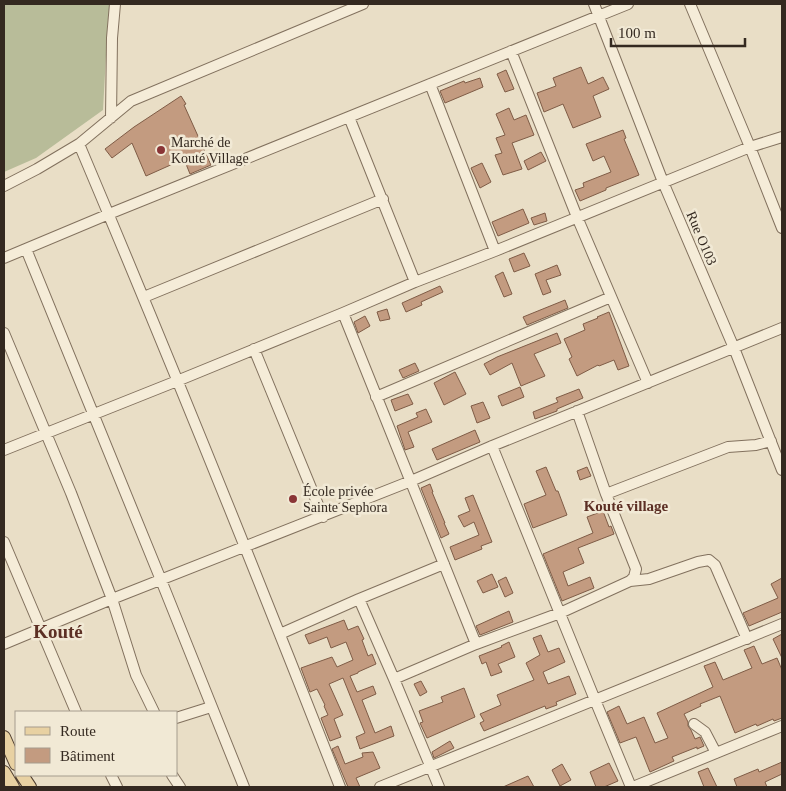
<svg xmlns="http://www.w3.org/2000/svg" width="786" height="791" viewBox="0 0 786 791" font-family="Georgia,serif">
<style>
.cemetery{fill:#b8bc99}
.building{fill:#c39b80;stroke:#7f5c46}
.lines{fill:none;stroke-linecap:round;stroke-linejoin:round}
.minor-casing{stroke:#82715e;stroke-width:12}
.major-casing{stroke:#514031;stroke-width:14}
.minor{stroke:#f5ecd8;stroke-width:10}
.major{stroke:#e8d1a2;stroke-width:12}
.poi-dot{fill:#8a3536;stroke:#f1e9d5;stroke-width:2}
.labels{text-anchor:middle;stroke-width:5;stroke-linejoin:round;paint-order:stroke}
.poi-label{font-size:14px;fill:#342920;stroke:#f1e9d5;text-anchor:start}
.street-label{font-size:14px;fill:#342920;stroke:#f1e9d5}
.neighbourhood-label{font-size:15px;font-weight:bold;fill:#5c2f24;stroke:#f1e9d5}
.district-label{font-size:19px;font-weight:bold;fill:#5c2f24;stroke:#f1e9d5}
</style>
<rect width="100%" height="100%" fill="#e9dec6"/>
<path class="cemetery" d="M4,4H114L108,19L103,110L36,158L4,172Z"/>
<path class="building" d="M581,67L588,84L603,77L609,89L593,96L601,117L573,128L563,104L544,112L537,93L556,86L553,78Z
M506,70L514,89L505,92L497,74Z
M480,78L483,87L445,103L440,91L464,81L465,83Z
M181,96L186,104L184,105L211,165L190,174L184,159L146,176L132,143L112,158L105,149L134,127Z
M509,108L514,120L526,115L534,135L512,143L522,169L503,175L495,155L502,153L496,138L505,135L496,114Z
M623,130L626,138L624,139L639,175L606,188V190L580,201L575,190L584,187L583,183L611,172L604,156L593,161L586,144Z
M541,152L546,161L528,170L524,161Z
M482,163L491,182L480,188L471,168Z
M523,209L529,223L498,236L492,222Z
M545,213L547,221L534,225L531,218Z
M524,253L530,266L514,272L509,259Z
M557,265L561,275L546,280L551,292L543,295L535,274Z
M503,272L512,294L504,297L495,276Z
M440,286L443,292L421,302L422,305L406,312L402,303Z
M565,300L568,308L527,325L523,317Z
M387,309L390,319L380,321L377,312Z
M609,312L629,366L618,370L614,360L599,366L598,365L577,376L569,359L572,357L564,339L585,330L583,324L598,318L597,317Z
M365,316L370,326L358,333L354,322Z
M557,333L561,343L534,354L545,376L521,386L512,363L490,375L484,364L497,357Z
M415,363L419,371L403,378L399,370Z
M455,372L466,394L444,405L434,383Z
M520,387L524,397L502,406L498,396Z
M579,389L583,398L557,409V411L535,419L533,412L558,402L556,398Z
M408,394L413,404L395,411L391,400Z
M483,402L490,418L477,423L471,406Z
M426,409L432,422L408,432L414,447L405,450L397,426L418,417L416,413Z
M475,430L480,442L437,460L432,449Z
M546,467L556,491H558L567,515L533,528L524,504L546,495L536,471Z
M587,467L591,476L580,480L577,471Z
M430,484L433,492H432L445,523H444L449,534L441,538L421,488Z
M473,495L492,542L481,546L482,549L455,560L450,547L479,535L474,522L464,527L458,516L470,511L465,498Z
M603,511L609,527L611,526L614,534L578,548L584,563L563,572L568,586L590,577L594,588L562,601L543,554L593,533L587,517Z
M492,574L498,587L483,593L477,581Z
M506,577L513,593L505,597L498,581Z
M782,578V612L749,626L743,613L778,598L771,584Z
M509,611L513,622L480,635L476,626Z
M344,620L348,630L358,626L364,639L362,640L368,656L372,654L376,664L358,672V673L350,676L357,692L373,686L376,694L362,700L375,733L391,726L394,736L360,749L356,737L365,733L343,678L329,684L343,715L334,719L341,737L330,741L321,718L328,715L324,706L325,705L317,689L310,692L301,668L332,657L337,667L353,660L346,642L331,648L327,637L309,644L305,635Z
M782,634V658L773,639Z
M541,635L548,652L559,648L565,662L543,672L548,684L569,676L576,694L556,702L557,705L546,709L545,706L484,731L480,723L484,721L480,714L501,705L497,695L534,680L526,663L540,655L533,638Z
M509,642L515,657L498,664L502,672L491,676L486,662L482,664L479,656L502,647L501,646Z
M754,646L762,664L777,658L782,670V718L774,721L773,719L757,726L756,724L735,733L720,696L700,704L701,706L684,714L688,722V726L691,730L695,739L700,737L704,746L697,749V747L672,757L674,761L650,772L636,737L620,743L607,712L619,706L627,724L644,717L655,743L668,738L657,713L713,687L704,666L715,662L723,680L752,668L744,650Z
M421,681L427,692L420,696L414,684Z
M464,688L475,717L427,738L420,723L423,722L419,711L443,702L441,697Z
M450,741L454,748L434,758L432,752Z
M338,746L345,764L363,757L362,753L373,752L380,768L356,778L360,787H348L332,749Z
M782,762V774L765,782L767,787H737L734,779L758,769L759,772Z
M609,763L618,781L604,787H596L590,772Z
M562,764L571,780L560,786L552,770Z
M708,768L717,787H704L698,772Z
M528,776L534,787H503Z"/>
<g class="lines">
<g class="minor-casing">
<path id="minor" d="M594,4L663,182L734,348L782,470
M690,4L750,147L782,228
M511,51L577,217L648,383
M430,84L495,251
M349,117L415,282
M111,118L112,38L115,4
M79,144C169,357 256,572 340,787
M4,186L37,169L79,144L131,101L363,4
M26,249L161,580L244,787
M4,258L109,214L628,4
M144,297L383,199
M343,313L476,644L560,613L630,581L634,577L636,569L606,494L577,411
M4,333L71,493L112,599L136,675L154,712
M254,349L323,517
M376,397L611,297
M492,446L595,700L631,787
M4,450L177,381L343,313L415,282L495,251L750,147L782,137
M606,494L728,447L756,445L771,441
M4,542L76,712
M630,581L649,579L698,562L709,560L715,565L747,639
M359,599L394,679L439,787
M280,634L359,599L444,564
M4,644L112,599L411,481L492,446L782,328
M394,679L476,644
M176,718L211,707
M694,724L705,732L716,753
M111,775L117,787
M172,775L180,787
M380,787L782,624
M633,787L782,726"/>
</g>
<g class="major-casing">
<path id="major" d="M4,737L16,764
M4,772L13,787
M22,775L30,787"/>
</g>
<use href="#minor" class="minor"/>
<use href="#major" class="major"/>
</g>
<g class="poi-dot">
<circle cx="161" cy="150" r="5"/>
<circle cx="293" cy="499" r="5"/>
</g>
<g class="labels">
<g class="poi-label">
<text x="171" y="147">Marché de<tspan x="171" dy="16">Kouté Village</tspan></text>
<text x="303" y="496">École privée<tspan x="303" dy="16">Sainte Sephora</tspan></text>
</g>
<g class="street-label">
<text transform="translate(702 238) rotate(67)" y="5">Rue O103</text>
</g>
<g class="neighbourhood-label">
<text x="626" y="511">Kouté village</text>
</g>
<g class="district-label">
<text x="58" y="638">Kouté</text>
</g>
</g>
<rect width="786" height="791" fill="none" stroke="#342920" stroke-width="10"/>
<rect x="15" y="711" width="162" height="65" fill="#f1e9d5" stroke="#a59c8d"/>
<rect x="25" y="727" width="25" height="8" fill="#e8d1a2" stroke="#a59c8d"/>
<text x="60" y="736" font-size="15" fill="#342920">Route</text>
<rect x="25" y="748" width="25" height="15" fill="#c39b80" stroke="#a59c8d"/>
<text x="60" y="761" font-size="15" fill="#342920">Bâtiment</text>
<path d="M611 38v8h134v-8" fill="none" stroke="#342920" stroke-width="2.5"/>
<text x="618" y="38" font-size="15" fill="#342920" stroke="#f1e9d5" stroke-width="4" paint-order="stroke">100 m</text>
</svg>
